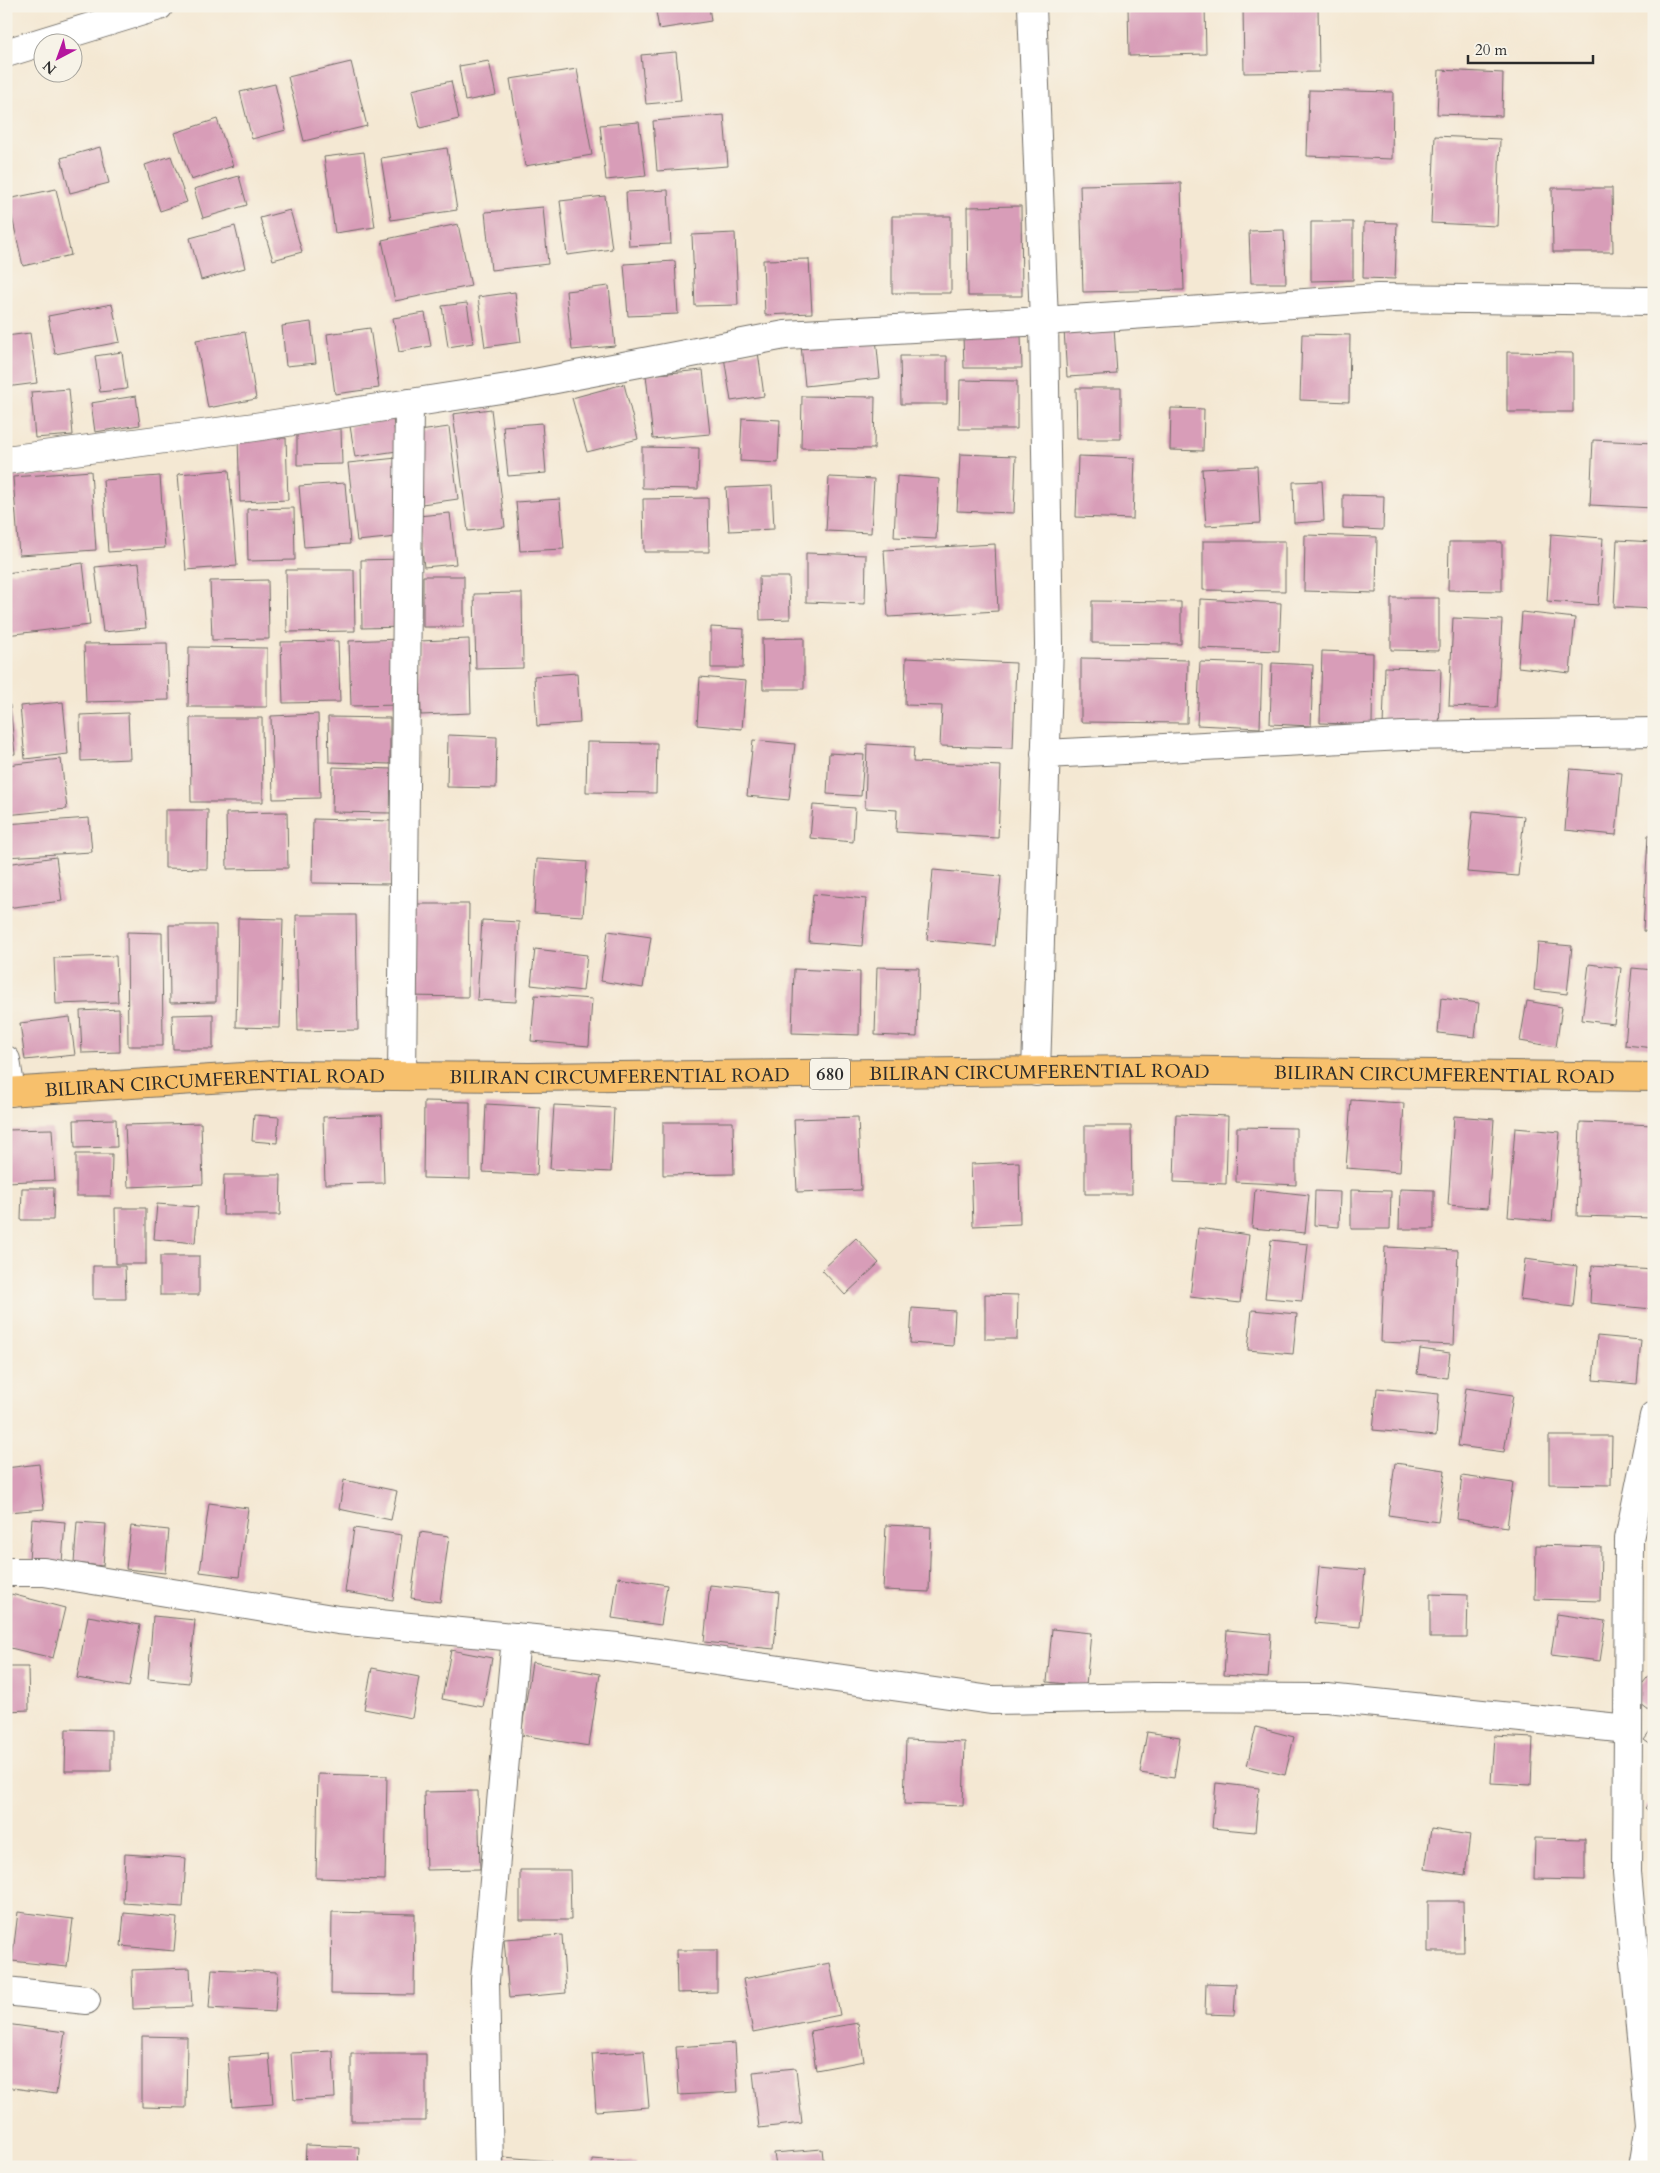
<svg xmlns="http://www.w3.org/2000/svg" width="1660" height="2173" viewBox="0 0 1660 2173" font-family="Cardo,serif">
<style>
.building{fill:#d89db8}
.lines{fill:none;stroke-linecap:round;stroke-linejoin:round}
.street-casing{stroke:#716d66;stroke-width:30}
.primary-casing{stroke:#716d66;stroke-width:30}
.street{stroke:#fff;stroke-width:28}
.primary{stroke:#f7c06c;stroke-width:28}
.labels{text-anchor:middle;stroke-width:4;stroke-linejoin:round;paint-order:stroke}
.shield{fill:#f7f3e8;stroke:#686764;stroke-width:1}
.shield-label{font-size:18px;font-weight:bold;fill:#2b2b2b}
.street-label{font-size:19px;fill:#2b2b2b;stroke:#f7f3e8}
</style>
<rect width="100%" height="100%" fill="#f7f3e8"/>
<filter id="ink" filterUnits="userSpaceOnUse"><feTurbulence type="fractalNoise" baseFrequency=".02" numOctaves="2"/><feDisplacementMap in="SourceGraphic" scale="10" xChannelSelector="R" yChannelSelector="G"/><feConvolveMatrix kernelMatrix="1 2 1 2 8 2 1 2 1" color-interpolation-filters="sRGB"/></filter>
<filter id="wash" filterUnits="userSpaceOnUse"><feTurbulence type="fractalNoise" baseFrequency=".0096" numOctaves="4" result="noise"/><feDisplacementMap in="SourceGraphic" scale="20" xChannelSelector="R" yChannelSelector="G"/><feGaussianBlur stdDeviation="1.12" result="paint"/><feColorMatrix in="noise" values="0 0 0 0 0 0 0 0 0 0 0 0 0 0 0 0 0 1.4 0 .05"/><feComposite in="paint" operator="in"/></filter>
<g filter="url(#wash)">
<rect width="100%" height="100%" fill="#f4e8d3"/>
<g id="blocks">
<path class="building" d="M655,6H709L711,21L659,29Z
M1128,6H1205L1206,54L1129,56Z
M1243,6H1318L1319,72L1244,73Z
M676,52L681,101L646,104L641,55Z
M489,61L496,95L465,101L459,66Z
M351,62L367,126L304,141L288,77Z
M577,69L592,155L525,166L510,79Z
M1439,70L1503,73L1502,116L1437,114Z
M451,81L459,119L420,128L412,90Z
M275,84L286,130L252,139L240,92Z
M1309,90L1393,92L1392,159L1307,156Z
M724,115L728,166L657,171L653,121Z
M217,119L233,166L191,180L175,133Z
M639,122L646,176L606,180L600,125Z
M1435,136L1500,139L1497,226L1431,223Z
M100,147L109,183L70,193L61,158Z
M447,148L457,210L391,220L381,158Z
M364,152L375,227L335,233L324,157Z
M171,156L187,202L160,211L145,165Z
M239,176L247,205L203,218L194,189Z
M1181,183L1184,290L1083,292L1080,185Z
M1552,188H1612L1613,252H1553Z
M56,189L71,255L23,266L8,199Z
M668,190L671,244L629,246L626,192Z
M605,196L612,249L567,255L560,201Z
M1021,206L1022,296H968L967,207Z
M543,207L548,264L491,270L485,212Z
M290,210L302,252L273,260L260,218Z
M892,216H951V293H892Z
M1311,222H1353V280L1311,281Z
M1364,222L1397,223L1395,279L1363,278Z
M458,224L471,286L395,301L382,240Z
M235,226L245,268L201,280L190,238Z
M1284,230L1286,283H1251L1249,231Z
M735,233L738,305L695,306L692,235Z
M809,259L812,313L765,315L763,260Z
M675,261L678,314L628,316L624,264Z
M609,286L615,346L572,350L566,291Z
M515,292L521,342L485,347L478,297Z
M467,303L473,343L448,347L442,306Z
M112,304L120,342L55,354L48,316Z
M425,313L431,346L399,352L393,318Z
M311,322L316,363L286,366L282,326Z
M1114,327L1117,374L1067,377L1064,330Z
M370,328L379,388L335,394L327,334Z
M245,332L256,399L208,408L196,340Z
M30,333L37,383L6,387V336Z
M1302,334L1350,335L1349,402L1300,400Z
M963,335H1021L1022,368H964Z
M876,338L880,378L805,386L801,345Z
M122,352L127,389L100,392L95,356Z
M758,352L764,396L731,401L724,357Z
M1507,352L1573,353V412H1507Z
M900,356H947V404H901Z
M703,370L710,434L653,439L646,375Z
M960,380L1017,381V429H959Z
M624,384L638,439L587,452L572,398Z
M1076,388H1121V439H1077Z
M69,389L73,435L35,438L31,392Z
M136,396L140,425L95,432L91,403Z
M802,396L875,397L874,449L801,448Z
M1171,408L1204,409L1203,451L1170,450Z
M491,409L505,527L468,531L453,414Z
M742,418L780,420L778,463L740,461Z
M393,419L397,451L355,457L350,426Z
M542,423L546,473L508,476L503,426Z
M449,427L458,499L422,504L412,432Z
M297,429H341L342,464L297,465Z
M286,438L288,500L240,502L238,439Z
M1593,440L1654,443V508L1590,505Z
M642,447L699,448L698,489L642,488Z
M960,454L1016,456L1014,513L957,511Z
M1078,456L1135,458L1133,519L1076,517Z
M397,458L407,536L357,541L348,463Z
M1257,466L1260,523L1206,526L1202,469Z
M229,470L237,566L186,570L178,474Z
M91,471L96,550L19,555L13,477Z
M160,476L165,548L108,552L103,480Z
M897,476L939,479L936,539L894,537Z
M829,477L874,479L871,533L826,531Z
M1322,481L1324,521L1294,523L1293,482Z
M345,483L350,544L304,547L299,486Z
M772,486L774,529L729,531L726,488Z
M1343,495L1384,496L1383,530L1343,528Z
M708,498L709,552H644L643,499Z
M560,499L564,549L520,551L516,502Z
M294,508L295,560L248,561L247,509Z
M450,513L456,564L424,567L418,516Z
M1551,534L1603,538L1598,605L1547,601Z
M1305,535L1377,537L1376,593L1304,591Z
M1617,540L1654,542V609L1614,607Z
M1203,541H1285V591L1203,590Z
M1449,542H1502V591L1448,590Z
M995,544L998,611L888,617L884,550Z
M806,553L866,555L865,604L806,602Z
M403,559L405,627L362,628L361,560Z
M83,563L90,625L6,635V573Z
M139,563L146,628L103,632L95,567Z
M286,570H354L355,631L287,632Z
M423,576H464V627H423Z
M759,577H789L790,619L760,620Z
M268,580L269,639L212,640L210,581Z
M522,593L523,668L476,669L474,594Z
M1391,598H1439V651L1391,650Z
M1200,599L1281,603L1279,651L1199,648Z
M1092,601L1181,602V644L1092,643Z
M1522,612L1575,618L1570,673L1518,667Z
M1453,618L1502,620L1497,708L1449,706Z
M711,627L744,629L743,668H711Z
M804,638V689H763L762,639Z
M400,639L402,705L351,706L349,641Z
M469,639L471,713L421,715L419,641Z
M338,641L340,702L283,703L281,642Z
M167,643L169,700L86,702L84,644Z
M189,647L267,648V707H188Z
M1322,651L1373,653L1372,725L1320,723Z
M906,658L1016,663L1013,748L940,746L942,706L905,705Z
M1081,658L1188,660L1187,723L1081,722Z
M1200,662L1262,664L1260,728L1197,725Z
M1272,663L1313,665L1311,726L1270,724Z
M1385,667L1441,669L1439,729L1383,727Z
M577,673L580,723L537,726L534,676Z
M700,677L746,681L742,729L697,725Z
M63,702L68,754L25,759L20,706Z
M10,705L15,754L6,755V706Z
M128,713L130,759L81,761L80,715Z
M318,714L320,798L273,799L271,716Z
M328,717L390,718V764L329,762Z
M190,718H262L263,802H191Z
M448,735L497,737L496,788L447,787Z
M753,740L795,744L789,800L747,796Z
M587,742L657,743L656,793L586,792Z
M867,744L914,747L913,762L1001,766L998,838L896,832L897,810L865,808Z
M829,753L864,755L861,796L827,794Z
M61,759L67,809L6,815V765Z
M333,767L392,769L391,813L332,812Z
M1570,769L1622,773L1616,835L1565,830Z
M813,805L855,808L853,842L810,838Z
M165,810H208L207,869L165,868Z
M1473,811L1524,816L1518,876L1467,872Z
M287,812L288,868L227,869L226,813Z
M89,818L92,852L6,857V824Z
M313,819L392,821L391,884L312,883Z
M1648,835H1654V932L1643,931Z
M56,857L62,901L6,908V864Z
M537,859L587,862L583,916L534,913Z
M933,870L1001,876L995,946L927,940Z
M813,894L866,899L862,946L809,942Z
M408,904H469L468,997L407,996Z
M296,915H356L358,1030L298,1031Z
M238,918L283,919L280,1028L236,1027Z
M482,920L519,922L516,1002L477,1000Z
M169,925H216V1002L170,1003Z
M608,931L651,937L643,988L601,981Z
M127,932L162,933L163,1046H128Z
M1538,943L1572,946L1567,994L1534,990Z
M535,949L587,955L583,991L531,985Z
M116,956L118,1002L56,1004L54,958Z
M1589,964L1621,968L1614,1024L1582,1020Z
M877,967L919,968L917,1037L875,1035Z
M1632,968L1654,970V1048L1625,1045Z
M794,969L860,972L859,1035L792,1033Z
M535,995L592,999L589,1046L531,1041Z
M1441,998L1479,1003L1475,1037L1438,1033Z
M1527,1001L1562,1007L1556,1047L1520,1041Z
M119,1009L120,1052L82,1053L80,1011Z
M213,1014V1049H173L172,1015Z
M70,1017L75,1055L25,1060L20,1023Z
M1351,1100L1404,1103L1400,1172L1346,1168Z
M424,1101L470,1102V1179L423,1178Z
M486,1104L540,1107L537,1175L483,1172Z
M554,1105L614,1108L611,1172L550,1169Z
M1176,1114L1228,1116L1226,1184L1174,1182Z
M254,1115L279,1117L277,1143L252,1141Z
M382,1115L384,1183L325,1184L323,1117Z
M1454,1116L1494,1119L1488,1208L1448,1205Z
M858,1117L861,1190L797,1192L794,1119Z
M116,1119L117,1147L75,1148L74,1120Z
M663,1122H733L734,1174L663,1175Z
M1580,1122L1654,1125V1218L1577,1216Z
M201,1123L203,1184L128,1187L125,1125Z
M1085,1126H1131L1132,1194H1085Z
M1237,1127L1296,1128V1185L1236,1182Z
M1515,1128L1560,1132L1552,1221L1508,1217Z
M52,1129L55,1180L6,1182V1130Z
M76,1154H112L111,1196H76Z
M1019,1162L1020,1224L973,1226L971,1164Z
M224,1175H281L280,1215H223Z
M22,1188H54L53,1220H21Z
M1255,1189L1309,1195L1305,1233L1252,1228Z
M1400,1189L1434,1190V1229H1399Z
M1351,1190L1391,1191L1390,1229H1351Z
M1315,1191L1340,1192L1339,1227L1314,1225Z
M157,1204L198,1207L195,1243L154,1239Z
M115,1208H146V1264H116Z
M1198,1228L1249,1235L1240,1303L1190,1297Z
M856,1238L879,1263L845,1295L822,1270Z
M1271,1240L1308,1244L1302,1301L1265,1298Z
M1385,1247L1458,1250L1454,1345L1381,1342Z
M160,1256H199V1295H160Z
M1525,1259L1577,1266L1573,1307L1520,1300Z
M93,1266H125L126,1299H93Z
M1592,1266L1654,1270L1652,1309L1590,1303Z
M985,1294L1018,1295L1017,1339H985Z
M912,1308L955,1311L953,1346L910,1343Z
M1252,1310L1297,1314L1293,1354L1248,1350Z
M1597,1336L1641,1340L1637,1384L1593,1380Z
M1420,1349L1450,1353L1447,1378L1417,1374Z
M1377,1388L1439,1394L1436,1436L1373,1430Z
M1466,1388L1513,1395L1504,1452L1458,1446Z
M1549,1436H1612L1611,1485L1549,1484Z
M1395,1463L1445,1470L1438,1522L1388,1515Z
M39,1464L44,1509L8,1512L6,1468Z
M1462,1476L1513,1483L1507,1527L1457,1519Z
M344,1480L397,1491L391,1520L339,1509Z
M209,1503L248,1508L239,1577L200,1572Z
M32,1519L65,1522L62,1563L29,1560Z
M77,1522L106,1524L103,1566L74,1563Z
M886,1525L931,1527L929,1592L883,1590Z
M131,1526L169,1530L165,1573L126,1569Z
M354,1528L402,1535L393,1600L345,1592Z
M420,1532L449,1536L440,1602L411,1598Z
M1536,1545L1601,1547L1600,1601L1535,1599Z
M1319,1566L1365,1570L1360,1627L1314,1623Z
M618,1577L667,1585L661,1625L612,1618Z
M710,1585L779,1592L774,1649L704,1642Z
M11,1594L65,1608L53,1658L6,1647V1613Z
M1430,1594L1468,1595L1467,1638H1430Z
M1557,1614L1606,1621L1600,1661L1551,1655Z
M88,1616L140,1625L129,1687L77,1678Z
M153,1616L195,1620L189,1683L148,1679Z
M1052,1629L1091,1633L1086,1686L1047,1682Z
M1227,1630L1271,1634L1268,1678L1224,1675Z
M451,1650L492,1658L483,1707L442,1699Z
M532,1662L600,1674L589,1746L521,1735Z
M6,1667H28L29,1710L6,1711Z
M372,1668L419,1677L412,1718L364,1709Z
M1654,1669V1714L1632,1697Z
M1256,1727L1294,1737L1285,1775L1247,1766Z
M1654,1727V1747L1644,1740Z
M66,1729L111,1730V1771H65Z
M1147,1732L1180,1737L1174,1778L1140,1773Z
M1494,1736L1533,1738L1531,1785L1491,1783Z
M906,1740L965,1742L963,1806L904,1804Z
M318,1774L387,1776L385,1880L316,1878Z
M1216,1783L1259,1788L1255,1832L1212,1828Z
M478,1791L480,1869L426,1870L424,1792Z
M1654,1797V1815L1645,1808Z
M1431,1829L1470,1835L1465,1875L1425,1869Z
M1535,1838L1585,1839V1880L1534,1879Z
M125,1854L186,1858L183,1907L123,1903Z
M520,1870H570L571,1920H520Z
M1428,1901H1463L1464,1952H1428Z
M18,1912L73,1919L67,1967L12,1961Z
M332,1912L415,1914L414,1995L331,1994Z
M124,1913L177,1918L174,1951L121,1946Z
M562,1935L566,1993L509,1998L504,1939Z
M676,1950H717V1992L677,1993Z
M830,1963L840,2015L753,2032L743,1979Z
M190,1968L192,2007L133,2009L132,1970Z
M212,1969L278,1972L275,2012L209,2008Z
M1206,1983L1236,1984L1234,2015L1205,2014Z
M858,2023L864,2061L816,2070L810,2031Z
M6,2024L65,2032L56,2094L6,2087Z
M142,2036L187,2037L186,2108L142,2107Z
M735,2043L738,2092L679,2095L676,2047Z
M333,2051L335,2098L294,2100L291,2053Z
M644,2051L649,2107L596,2111L592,2054Z
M269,2054L273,2104L232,2107L228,2057Z
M351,2054H426V2121H351Z
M796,2068L802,2123L759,2128L753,2072Z
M306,2145L359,2147L358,2167H305Z
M822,2149L824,2167H776L774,2153Z
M504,2157L551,2161V2167H503Z
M592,2159L636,2162V2167H592Z"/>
</g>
</g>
<g filter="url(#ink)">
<use href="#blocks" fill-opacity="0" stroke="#716d66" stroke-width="1"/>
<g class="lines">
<g class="street-casing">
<path id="street" d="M1032,6L1044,321L1049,645L1036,1072
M6,53L159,6
M6,460L255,427L514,387L785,335L1044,321L1378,298L1654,301
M1045,754L1404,736L1654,732
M6,1060L11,1092
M402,1076L409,403
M6,1572H44L338,1620L617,1647L991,1700L1154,1697L1327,1698L1628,1729
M6,1991L86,2000
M489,2167L485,1980L516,1637
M1643,2167L1650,2126L1627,1872L1628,1729L1629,1539L1654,1416"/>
</g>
<g class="primary-casing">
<g id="primary">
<path id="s1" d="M6,1092L275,1075L529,1077L1142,1070L1654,1077"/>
</g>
</g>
<use href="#street" class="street"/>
<use href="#primary" class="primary"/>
</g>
</g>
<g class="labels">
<rect class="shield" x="810" y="1058.5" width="40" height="31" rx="4"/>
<g class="shield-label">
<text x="830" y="1080">680</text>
</g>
<g class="street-label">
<text dy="7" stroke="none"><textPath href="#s1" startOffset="1034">BILIRAN CIRCUMFERENTIAL ROAD</textPath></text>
<text dy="7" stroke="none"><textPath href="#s1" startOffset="1439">BILIRAN CIRCUMFERENTIAL ROAD</textPath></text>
<text dy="7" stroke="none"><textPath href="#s1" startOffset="614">BILIRAN CIRCUMFERENTIAL ROAD</textPath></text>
<text dy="7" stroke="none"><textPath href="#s1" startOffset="209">BILIRAN CIRCUMFERENTIAL ROAD</textPath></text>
</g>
</g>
<rect width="1660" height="2173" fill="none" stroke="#f7f3e8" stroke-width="25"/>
<g transform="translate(58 58) rotate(221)"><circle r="24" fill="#f7f3e8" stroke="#a5a39c"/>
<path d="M0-4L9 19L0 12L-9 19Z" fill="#b5179e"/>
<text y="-8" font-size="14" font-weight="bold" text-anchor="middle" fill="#2b2b2b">N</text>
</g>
<path d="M1468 55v8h125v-8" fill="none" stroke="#2b2b2b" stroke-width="2.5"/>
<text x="1475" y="55" font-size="15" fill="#2b2b2b" stroke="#f7f3e8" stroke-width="4" paint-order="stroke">20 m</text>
</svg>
